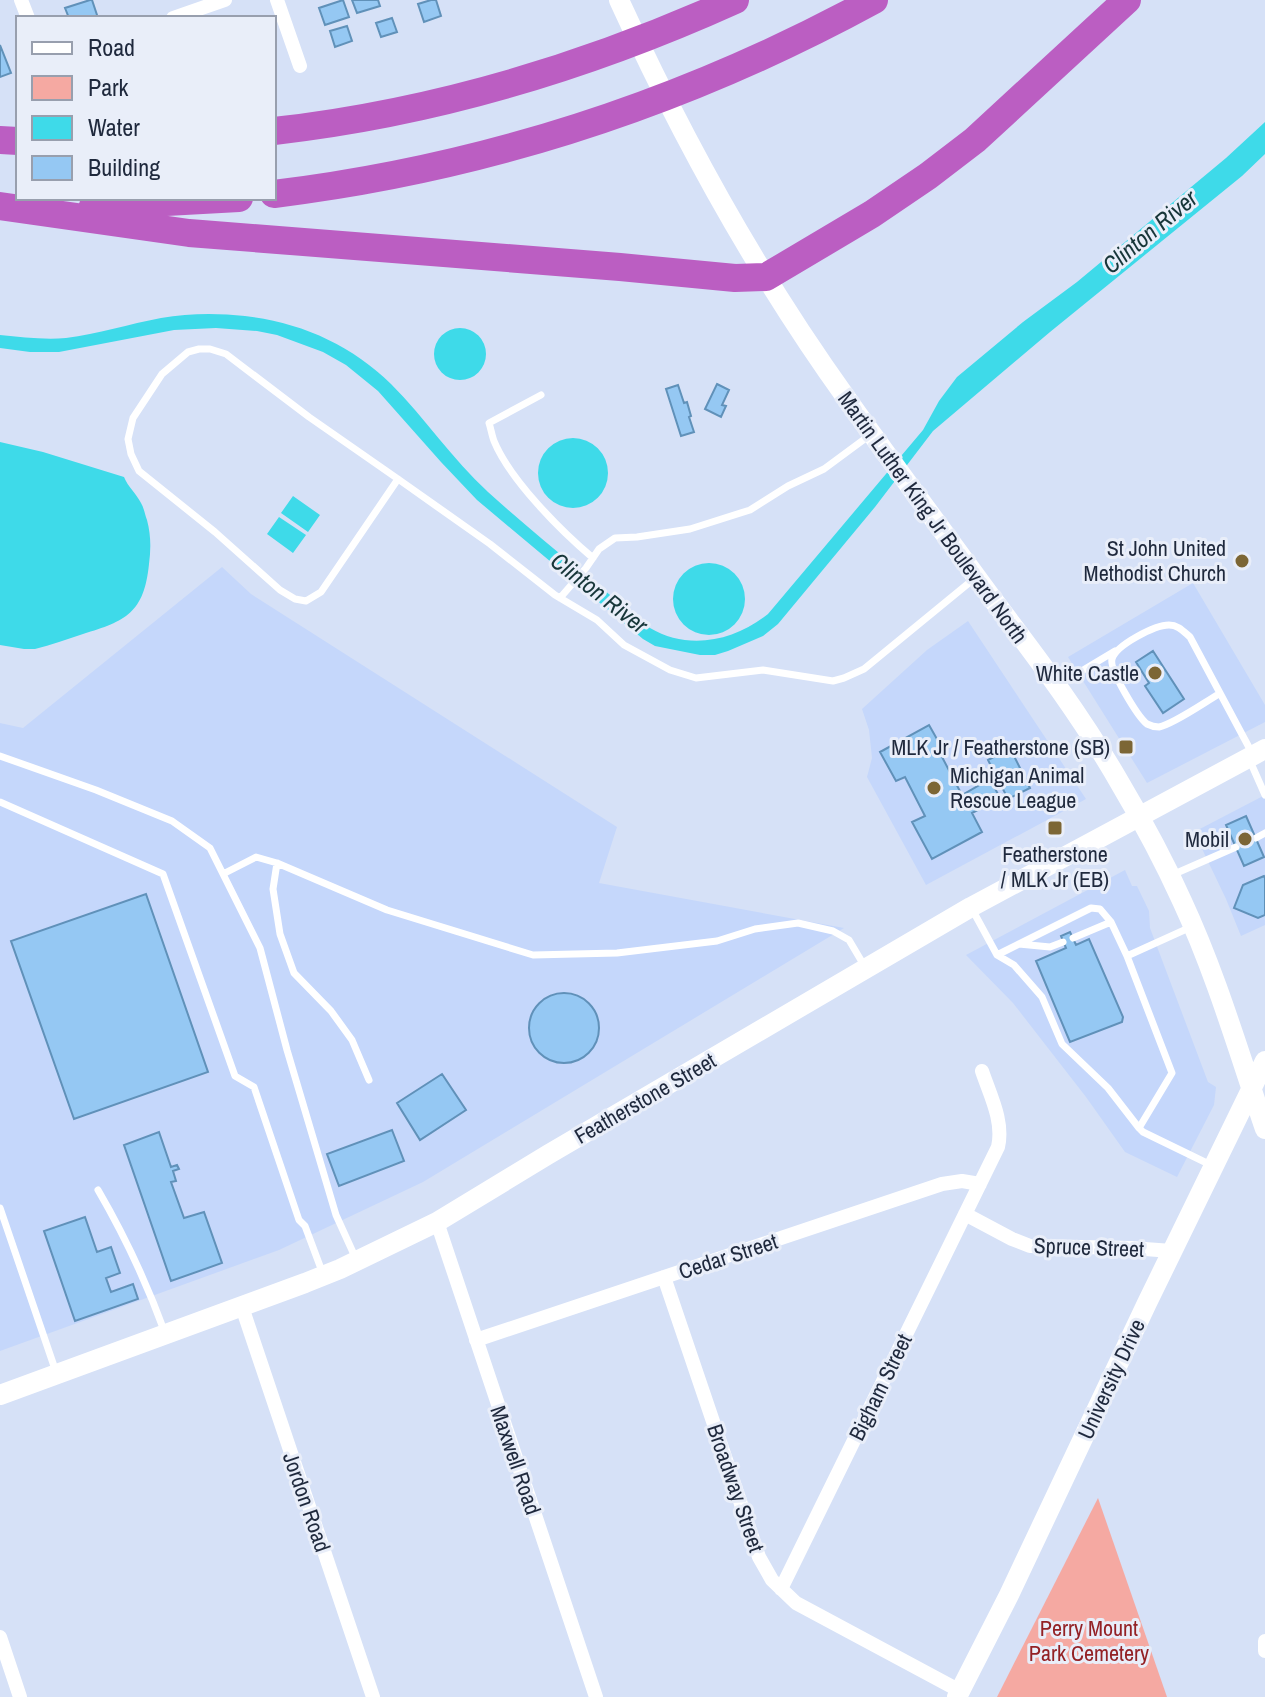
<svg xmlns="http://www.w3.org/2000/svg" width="1265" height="1697" viewBox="0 0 1265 1697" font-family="'Archivo Narrow',sans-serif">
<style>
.built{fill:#c5d7fb}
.green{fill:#f5a9a2}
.water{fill:#3edae9}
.building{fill:#95c8f3;stroke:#6091b9;stroke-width:2}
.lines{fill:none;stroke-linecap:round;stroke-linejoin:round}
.lane{stroke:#fff;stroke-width:7}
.street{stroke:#fff;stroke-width:14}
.secondary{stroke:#fff;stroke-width:20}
.highway{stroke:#bb5ec2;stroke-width:28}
.poi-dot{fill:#7c6635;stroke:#e9eef9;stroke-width:3}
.labels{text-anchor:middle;stroke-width:6;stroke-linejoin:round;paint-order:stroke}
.street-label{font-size:22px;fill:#1f293d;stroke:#e9eef9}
.poi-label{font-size:22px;fill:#1f293d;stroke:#e9eef9;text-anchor:end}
.park-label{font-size:22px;fill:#932125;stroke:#e9eef9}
.water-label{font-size:24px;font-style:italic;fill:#173639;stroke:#e9eef9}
</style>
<rect width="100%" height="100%" fill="#d6e1f7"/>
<path class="built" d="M222,567L251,594L617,827L599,883L844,928L423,1182L279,1250L0,1351V723L23,728Z
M1193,583L1265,705V722L1147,783L1068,657Z
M968,621L1086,799L926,885L867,777L872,758L869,730L862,709L927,650Z
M1265,795V925L1241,936L1226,899L1194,832Z
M1125,870L1132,886H1137L1149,911L1150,928L1208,1082L1216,1087L1214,1105L1177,1177L1125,1152L1086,1097L1013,1003L966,955Z"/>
<path class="green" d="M1098,1498L1167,1697H997Z"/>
<path class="water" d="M1265,122V154L1242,176L1050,332L933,431L875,507L778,624L763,636L728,651L715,655H700L655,646L643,639L477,500L441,462L378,391L346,365L323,352L277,335L257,331L216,328L174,330L59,352H30L0,348V335C22,337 44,340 66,338C98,334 129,324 161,318C189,313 218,313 245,316C300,322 352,345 391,384C425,418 452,459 488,492C540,539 596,583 650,628C689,651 734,641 768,614L923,430L939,401L957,377L1023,322L1077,282L1226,158Z
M434 354a26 26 0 1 1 52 0a26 26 0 1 1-52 0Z
M538 473a35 35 0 1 1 70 0a35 35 0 1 1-70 0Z
M0,442L43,452L124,477C128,487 136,493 141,503C144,508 145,515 147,520C151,535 151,549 149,564C144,613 126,621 83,634C67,639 51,645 35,649H24L0,645Z
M293,496L320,515L308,532L281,513Z
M279,517L306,535L293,553L267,534Z
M673 599a36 36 0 1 1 72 0a36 36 0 1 1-72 0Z"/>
<path class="building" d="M90,0H92L98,18H69L65,8Z
M343,0L349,17L325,25L319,8Z
M352,0H378L380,6L357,13Z
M431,0H436L441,16L424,22L418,4Z
M392,18L397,32L381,37L376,23Z
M347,26L352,41L335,47L330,31Z
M0,45L11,73L0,77Z
M717,384L729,390L722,405L726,406L721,417L705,409Z
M678,385L684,403L687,402L691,416L689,417L694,432L681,436L666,389Z
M1153,651L1184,699L1163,713L1145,686L1149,683L1136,662Z
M929,725L946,755L942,757L962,795L990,779L1000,798L972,813L982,832L932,859L912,822L925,816L905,777L896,781L880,752Z
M1010,748L1030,788L1008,799L988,760Z
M1246,816L1264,857L1244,866L1226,825Z
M1264,876L1265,877V915L1258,918L1234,908L1243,885Z
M146,894L208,1072L74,1119L11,941Z
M1070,932L1076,945L1089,939L1123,1017L1122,1022L1070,1042L1036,961L1066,948L1061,936Z
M529 1028a35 35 0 1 1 70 0a35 35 0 1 1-70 0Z
M442,1074L466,1110L420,1140L397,1103Z
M392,1130L404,1161L339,1186L327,1154Z
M159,1132L171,1167L177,1165L179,1169L173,1171L176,1181L171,1182L184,1218L204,1212L222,1263L171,1281L124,1145Z
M85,1217L97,1252L111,1247L120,1273L106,1278L111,1292L133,1284L138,1299L75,1321L44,1231Z"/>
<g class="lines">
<path class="lane" d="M541,395L489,423C491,429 492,436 494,441C510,480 561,531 593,558
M398,479L321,592L306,601L295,599L280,590L215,532L139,471L131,454L128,439L133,418L162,374L188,352L199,349H210L226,354L309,417L398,479L490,544L555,595L597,620L624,645L670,670L696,678L763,670L833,681L844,678L864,669L975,578
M560,598L586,568L599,549L615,538L637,537L690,529L750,510L788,486L824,469L870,435
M1060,684L1115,651
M1219,694C1205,702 1174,724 1159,727C1154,727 1151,726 1147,724C1138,717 1109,670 1112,659C1116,645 1155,625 1169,625C1178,625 1183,631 1190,637L1252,753
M0,756L96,790L172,821L210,848L260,948L287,1050L336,1215L356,1259
M1250,761L1265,795
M0,802L163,874L235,1076L254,1087L299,1220L305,1226L323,1274
M1256,838L1265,833
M277,863L273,889L280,934L294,973L331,1011L352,1040L369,1080
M223,874L256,857L277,863L387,910L533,955L617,953L717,941L755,929L798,923L833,931L849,940L865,967
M1172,875L1236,847
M972,909L997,955L1014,965L1042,997L1062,1044L1108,1088L1139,1128
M1191,927L1127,956L1172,1073L1139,1128L1143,1132L1213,1166
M1073,938L1111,922
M1019,944L1050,947L1063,942
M997,955L1091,908L1100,909L1111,922L1127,956
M98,1190C126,1238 146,1281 165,1333
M0,1208L56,1372"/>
<path class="street" d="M21,0L28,18
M277,0L300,66
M173,18L225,0
M965,1214L1012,1239L1030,1246L1131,1248L1172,1251
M437,1222L596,1697
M664,1277L759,1557L772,1580L796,1603L960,1691
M242,1307L373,1697
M476,1340L942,1184L962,1181L980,1184
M781,1589L998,1147C1004,1121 990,1095 982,1071
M0,1637L20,1697
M1265,1641V1651"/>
<path class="secondary" d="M619,0C683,140 757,274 847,399C895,467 945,534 994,601C1039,660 1084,720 1121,785C1143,822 1164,861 1182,901C1216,974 1239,1053 1265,1129
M0,1395L305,1283L340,1269L437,1222L549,1154L971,907L1265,749
M957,1697L1009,1595L1147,1303L1265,1061"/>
<path class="highway" d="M274,131C434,113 589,66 735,0
M0,140L18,141
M274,194C486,168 687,102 874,0
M0,206L189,233L620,267L735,278L766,277L872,214L928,176L975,140L1127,0
M93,206L239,198"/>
</g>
<g class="poi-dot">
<circle cx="1242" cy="561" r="8"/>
<circle cx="1155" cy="673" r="8"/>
<rect x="1118" y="739" width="16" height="16" rx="4"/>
<circle cx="934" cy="788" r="8"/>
<rect x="1047" y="820" width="16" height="16" rx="4"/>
<circle cx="1245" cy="839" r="8"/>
</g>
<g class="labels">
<g class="street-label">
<text transform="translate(933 517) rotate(54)" y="8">Martin Luther King Jr Boulevard North</text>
<text transform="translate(645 1098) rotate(-30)" y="8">Featherstone Street</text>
<text transform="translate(1089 1247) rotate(2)" y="8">Spruce Street</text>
<text transform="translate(728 1256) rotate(-18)" y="8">Cedar Street</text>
<text transform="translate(1111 1379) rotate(-65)" y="8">University Drive</text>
<text transform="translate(880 1387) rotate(-64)" y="8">Bigham Street</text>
<text transform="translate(516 1460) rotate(71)" y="8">Maxwell Road</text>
<text transform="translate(736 1488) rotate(71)" y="8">Broadway Street</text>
<text transform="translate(307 1502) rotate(71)" y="8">Jordon Road</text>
</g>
<g class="poi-label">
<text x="1226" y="556">St John United<tspan x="1226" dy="25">Methodist Church</tspan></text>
<text x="1139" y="681">White Castle</text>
<text x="1110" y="755">MLK Jr / Featherstone (SB)</text>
<text x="950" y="783" text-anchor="start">Michigan Animal<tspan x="950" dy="25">Rescue League</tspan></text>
<text x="1229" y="847">Mobil</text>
<text x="1055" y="862" text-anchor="middle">Featherstone<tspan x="1055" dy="25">/ MLK Jr (EB)</tspan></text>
</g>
<g class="park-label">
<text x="1089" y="1636">Perry Mount<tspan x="1089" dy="25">Park Cemetery</tspan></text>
</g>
<g class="water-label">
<text transform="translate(1150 232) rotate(-40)" y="8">Clinton River</text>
<text transform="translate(599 593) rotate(38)" y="8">Clinton River</text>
</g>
</g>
<rect x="16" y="16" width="260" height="184" fill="#e9eef9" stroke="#989fae" stroke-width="2"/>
<rect x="32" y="42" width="40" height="12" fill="#ffffff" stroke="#989fae" stroke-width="2"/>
<text x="88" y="56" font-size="24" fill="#1f293d">Road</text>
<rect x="32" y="76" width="40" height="24" fill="#f5a9a2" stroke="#989fae" stroke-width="2"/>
<text x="88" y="96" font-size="24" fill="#1f293d">Park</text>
<rect x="32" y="116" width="40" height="24" fill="#3edae9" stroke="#989fae" stroke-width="2"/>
<text x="88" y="136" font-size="24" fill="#1f293d">Water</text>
<rect x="32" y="156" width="40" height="24" fill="#95c8f3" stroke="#989fae" stroke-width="2"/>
<text x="88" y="176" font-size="24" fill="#1f293d">Building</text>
</svg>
